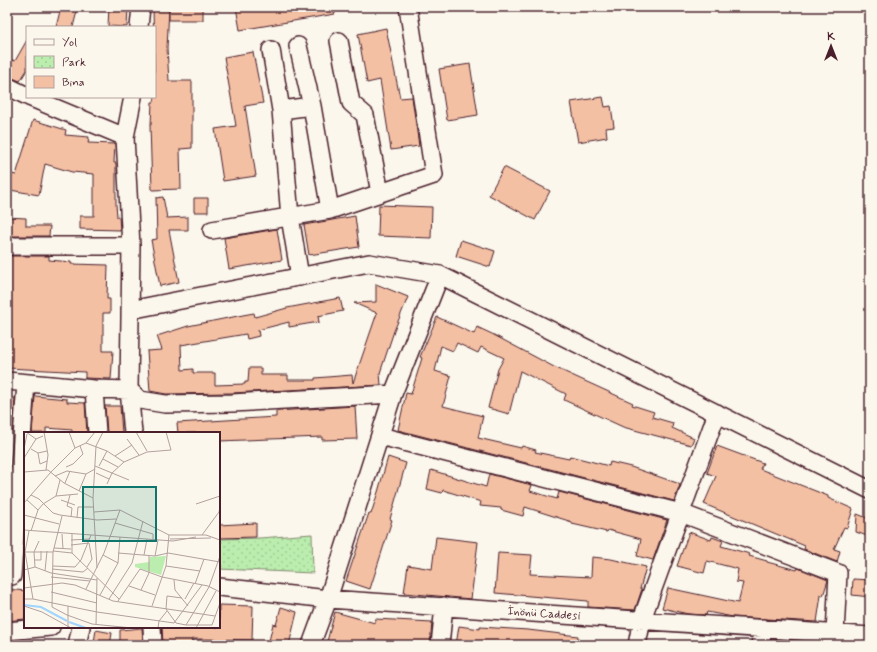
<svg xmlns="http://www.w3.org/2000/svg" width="877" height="652" viewBox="0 0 877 652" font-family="Mynerve,sans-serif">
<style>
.park{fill:url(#park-dots);stroke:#82866c}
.building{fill:#f3c0a4;stroke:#4a1f2b}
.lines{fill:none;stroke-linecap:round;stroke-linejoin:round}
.minor-casing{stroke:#4a1f2b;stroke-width:20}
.minor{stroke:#fbf7ec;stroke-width:17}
.labels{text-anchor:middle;stroke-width:4;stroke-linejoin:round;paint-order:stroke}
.street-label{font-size:12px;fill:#4a1f2b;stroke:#fbf7ec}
.inset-river{fill:none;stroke:#9fd5fe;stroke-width:2}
.inset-road{fill:none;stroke:#b4a19f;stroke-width:1}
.view{fill:#0f766e;fill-opacity:0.15;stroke:#0f766e;stroke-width:2}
.inset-edge{fill:none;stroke:#4a1f2b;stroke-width:2}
</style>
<defs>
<pattern id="park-dots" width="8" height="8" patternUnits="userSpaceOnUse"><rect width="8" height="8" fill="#baedae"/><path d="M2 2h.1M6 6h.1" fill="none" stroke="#a1cb96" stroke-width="1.8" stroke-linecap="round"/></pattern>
</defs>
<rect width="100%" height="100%" fill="#fbf7ec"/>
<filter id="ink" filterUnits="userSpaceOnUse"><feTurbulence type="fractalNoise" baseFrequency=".025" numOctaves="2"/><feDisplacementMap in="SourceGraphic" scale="8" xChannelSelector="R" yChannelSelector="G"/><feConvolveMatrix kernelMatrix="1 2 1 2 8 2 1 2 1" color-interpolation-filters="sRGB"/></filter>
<g filter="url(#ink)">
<path class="park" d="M312,534L313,573L219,569V539L260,538Z"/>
<path class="building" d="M61,7H78L73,27H56Z
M109,7H128L127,27L108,26Z
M169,7H203V20H169Z
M236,7H334L335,14L240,30Z
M153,8H169L167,48L169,81H192V148L180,149L181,189L152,190L150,125H151L152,102H154L155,97Z
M386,28L400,98L412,97L419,146L391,150L380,80L367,83L358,34Z
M27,40V70L20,81L7,76V58L15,61Z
M253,52L263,103L245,106L256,176L223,181L215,129L236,126L224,57Z
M470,64L478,115L447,120L439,69Z
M603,97L605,107L611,106L614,127L606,128L607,137L578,142L571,102Z
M33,120L66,130L65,135L89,137L88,143L115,144L114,163H116V204L117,217H119L120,230L80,229V216H94V174L72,172L45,164L39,195L10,190L12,174L16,175Z
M504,167L550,191L535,220L489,195Z
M163,197L167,218L188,217V230H169L179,282L160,286L151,240L157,239L156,198Z
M194,198H208V212H194Z
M379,205L432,207L431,238L378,236Z
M355,216L359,247L309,255L304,225Z
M7,217L26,218V226H50L49,236H7Z
M277,229L282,260L229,269L224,238Z
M461,240L495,251L490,267L456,256Z
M7,256H49V260L71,262V264L108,265L107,299H110V313H103V351H113L111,379L85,378V372L7,368Z
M376,284L408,297L394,331L380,373L381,385L232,393L166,394L150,391L147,351L162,350L157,336L188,326L243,315L254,313L255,317L287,308L340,298L343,311L318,316L319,322L289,327V322L258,330L259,336L247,339L246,334L181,345L182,370L193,369V373H215V385L245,384V382H248L249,368H261V375H288V380H315V378L352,375L353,383L377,313L354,303L376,302Z
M437,317L474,334L477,327L492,334L554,367L633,403L632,405L654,412L652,417L673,423L672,428L694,438L691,445L623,427L564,400L566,394L520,371L509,414L488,408L498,369L504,358L481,347L478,353L457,343L453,351L441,346L435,371L451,376L443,406L483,416L478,438L521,448L522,446L536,450L535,452L569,459L570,456L609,466L610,462L631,467L677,483L680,485L674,501L398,430L406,393L411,394L422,358L420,357Z
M35,396L67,399V402L85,403L87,433H72V430L46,428V433H32Z
M7,398H15L13,431L7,430Z
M105,406H120L122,433H107Z
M355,406L357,439L322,440V437L219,441V433H178L177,423L276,417V411Z
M717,446L763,463L760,469L828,496V498L853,509L847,528L844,527L834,549L840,551L837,562L804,549L805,546L704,504L716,476L707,473Z
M388,457L406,463L390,519L392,520L370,589L346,581L369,513L371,514L378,492Z
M431,470L486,487L489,474L532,485L530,491L557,499L559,492L667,520L653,560L637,556L641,539L608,530L607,532L572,524V522L525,507L523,516L501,510V508L480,506L481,502L443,490L442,493L427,489Z
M857,514L870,519V537L856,532Z
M256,523V537L219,538V525Z
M689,532L711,540L712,537L723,541L721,546L750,554L749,556L767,561V562L797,570L798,568L828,580L823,596L821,595L817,622L733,617L707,612L706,615L688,614L662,608L668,588L738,603L743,583L736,582L738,569L707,561L704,573L677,566Z
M436,537L478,542L471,599L404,593L408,565L432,569Z
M498,553L532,555L530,574L591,577L592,557L611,559L646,567L640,589H642L635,610L588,607V601L495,593Z
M853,579L870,580V597L852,595Z
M7,589L25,591V619L7,621Z
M219,605L253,606L252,640L192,639V645H163L162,627H219Z
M281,607L297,612L289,645L269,641L273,624L276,625Z
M335,612L375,623V619L432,622L430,645H326Z
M459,626L480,629V627L528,630L578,636L577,645H456Z
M142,628L143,641L120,642V630Z
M96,630L112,633L110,645L94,642Z
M25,639V645H7V641Z"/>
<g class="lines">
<g class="minor-casing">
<path id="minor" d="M139,27L141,7
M339,41L351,103L365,115L380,193
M298,46L312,106L330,210
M271,50L281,110L290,217L300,277
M7,86L27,96
M29,97L125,137
M133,97L125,137L131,246L129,390L133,433
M281,110L312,106
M212,230L330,210L434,175L408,7
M7,246H131
M130,310L369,263L440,275L870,490
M7,381L94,389L129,390L140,400L165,404L232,403L393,394
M94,389L97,433
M380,436L681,513L838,573L835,634
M12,576L26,383
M219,587L328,599L870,636
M152,627L153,645
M7,631L51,627
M77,645L81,627
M311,645L328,599L393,394L440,275
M440,645L444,606
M637,645L642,619L717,413
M760,645L763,628"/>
</g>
<use href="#minor" class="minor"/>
</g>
</g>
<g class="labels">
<g class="street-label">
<text transform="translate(544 613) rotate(4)" y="4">İnönü Caddesi</text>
</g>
</g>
<g transform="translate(24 432)">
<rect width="196" height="196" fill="#fbf7ec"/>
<path d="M142,124L137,143L111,135V132L125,130L126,125Z" fill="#baedae"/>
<path class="inset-river" d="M0,173L17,175L43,189M45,190L62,196"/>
<path class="inset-road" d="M2,0L12,7M20,0L24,23L22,38M45,0L51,16M112,0L123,19M103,7L115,23M62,11L83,19L100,30L88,41L83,52M0,17L3,2M7,17L14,21L23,19M14,21L16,32L23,29M91,24L108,13M0,26L12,7L19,4M79,27L94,35M100,30L123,20L147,18L142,0M71,34L105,48M75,34L83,19M42,35L49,32L59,22L56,14M0,40L24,38L40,51L69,66M72,41L85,47M31,44L43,39L62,42L71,37M41,51L46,39M55,59L62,42M7,63L15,67L29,81L36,83L73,88L92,87M46,63L43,74L48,76L47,85M32,64L54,62M3,68L14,78M37,68L51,73M0,71L27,40L51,16L62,11L71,0M172,72L196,64M70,80L96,78L145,103L142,134L128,174M0,83L35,92M38,84L29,120L28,175L43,183L68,192L108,196M53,86L54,75H70M91,91L129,102V107M0,98L149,109L172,105M5,99L1,120L9,167M7,99L14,78L19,72L32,64L36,48M38,102L39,117M48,102V121L95,167M145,103H182L196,108M178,103L195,80L196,75M146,107L187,106M47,108L66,107M47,113L65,111L68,127L63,135M30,116L47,117M29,119L48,121M1,120H29M94,121L131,124L144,121L196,130M79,123L94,131M120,123L123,107M131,124L134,108M11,128H17V119M29,134L51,135L57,128L67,103M142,134L176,139M11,135L10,120L15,109M73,136L69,66L72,14L79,0M28,137L59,140L64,136M0,138L11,135L27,141L73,148M21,139L23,119M27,145L66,149M150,148L151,158L164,174M171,152L180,127M105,154L131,163M0,156L38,151L51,153L89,169L191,184M62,157L80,121L96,78M117,158L125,141V124M27,160L73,171M76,163L94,131L96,105M158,166L143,164L142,177L152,191L162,193H188L196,171M0,167H9L73,180L150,191L178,153M85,167L108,131L119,89M161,167L170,151M94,169L116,137L138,145L184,154L196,160M0,174L18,180L47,196M72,193L73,146M162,193L185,155L196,124M44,195V174M134,196L135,189L143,179M172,196L192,159"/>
<path class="view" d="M59,55H132V109H59Z"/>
<rect width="196" height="196" class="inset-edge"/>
</g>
<rect width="877" height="652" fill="none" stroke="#fbf7ec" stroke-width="24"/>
<rect x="12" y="12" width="853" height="628" fill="none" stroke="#4a1f2b" stroke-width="1.5" filter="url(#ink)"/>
<rect x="26" y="26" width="130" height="72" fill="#fbf7ec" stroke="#b4a19f"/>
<rect x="34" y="39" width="20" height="6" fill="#fbf7ec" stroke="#b4a19f"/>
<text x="62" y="46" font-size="12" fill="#4a1f2b">Yol</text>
<rect x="34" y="56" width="20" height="12" fill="url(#park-dots)" stroke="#b4a19f"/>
<text x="62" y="66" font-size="12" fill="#4a1f2b">Park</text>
<rect x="34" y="76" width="20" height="12" fill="#f3c0a4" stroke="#b4a19f"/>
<text x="62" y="86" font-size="12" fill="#4a1f2b">Bina</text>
<g transform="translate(831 46)" stroke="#fbf7ec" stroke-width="3" paint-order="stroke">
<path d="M0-3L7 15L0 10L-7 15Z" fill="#4a1f2b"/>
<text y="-6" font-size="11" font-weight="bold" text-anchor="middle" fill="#4a1f2b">K</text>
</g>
</svg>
